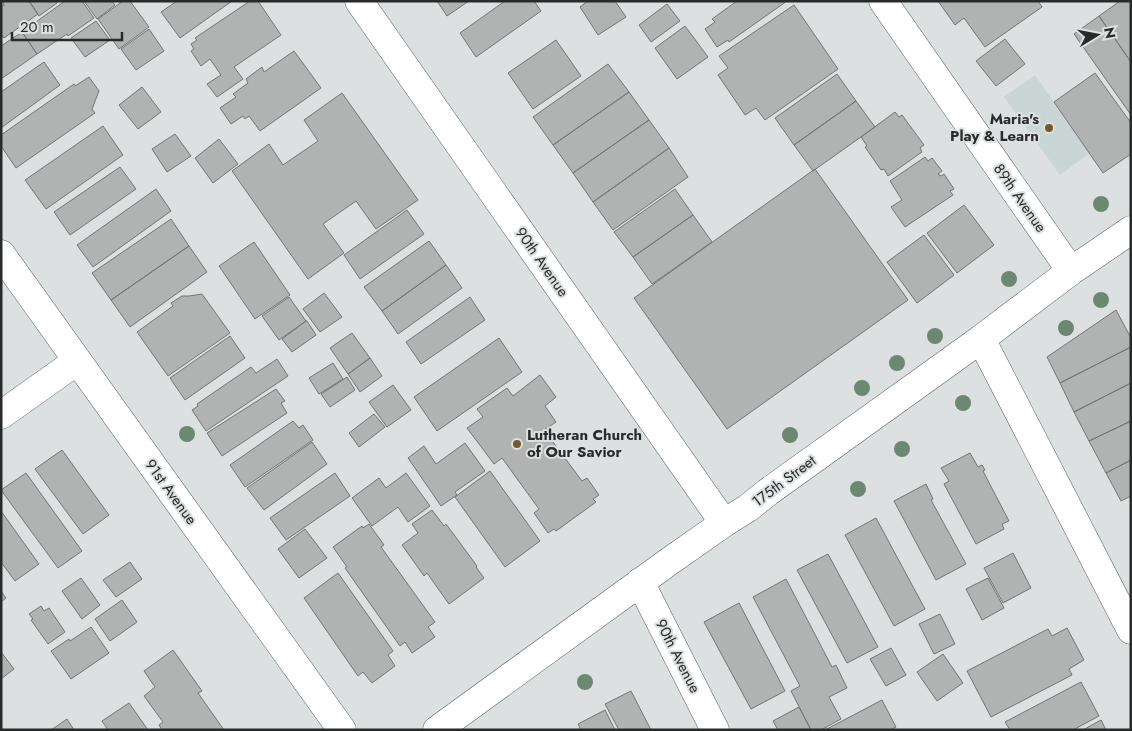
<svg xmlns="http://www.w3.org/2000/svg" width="1132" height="731" viewBox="0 0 1132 731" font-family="Jost,sans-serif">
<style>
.built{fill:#cad6d6}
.building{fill:#b0b3b2;stroke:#727573}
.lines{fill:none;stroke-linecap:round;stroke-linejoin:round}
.street-casing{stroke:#5c5f5f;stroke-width:29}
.street{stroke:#fff;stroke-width:28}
.tree{fill:#6c8873}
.poi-dot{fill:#75592c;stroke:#dce0e0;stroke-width:2}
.labels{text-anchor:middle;stroke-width:4;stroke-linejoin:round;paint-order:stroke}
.poi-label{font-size:15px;font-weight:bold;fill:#292a2a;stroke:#dce0e0;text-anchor:end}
.street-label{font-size:15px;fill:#292a2a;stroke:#dce0e0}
</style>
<rect width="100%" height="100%" fill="#dce0e0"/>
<path class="built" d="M1035,75L1090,153L1060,175L1004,97Z"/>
<path class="building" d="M2,1H29L38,14L4,38L1,34V7L4,5Z
M29,1H56L57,3L39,16Z
M65,1H82L94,18L68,36L67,34L37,54L22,32Z
M84,1H112L115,5L97,19Z
M123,1H130L149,27L119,49L98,19Z
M177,1H232L180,38L161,12Z
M250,1H258L281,35L234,67L243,79L217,97L207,84L221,75L210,59L201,66L191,51L194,49L191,44L197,40L195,38Z
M437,1H469L447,16Z
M505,1H534L541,11L476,57L460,33Z
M588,1H615L626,17L598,35L580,7Z
M737,1H787L729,42L728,40L717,47L705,29L715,22L712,19Z
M938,1H1038L1042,7L985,47L964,18L955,25Z
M1120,1H1129L1131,4V62L1099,16Z
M667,4L680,21L651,42L639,25Z
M794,5L838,69L765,120L756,108L745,115L718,75L728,68L719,56Z
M1099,16L1131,62V115L1074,34Z
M96,21L110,40L85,57L71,38Z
M685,26L708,57L677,79L655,48Z
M149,29L164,51L136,70L121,49Z
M22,32L37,54L1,79V46Z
M1005,39L1025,64L996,86L976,61Z
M556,40L581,76L533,109L508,73Z
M294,51L321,88L260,131L249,116L245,119L243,116L231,124L220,108L236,97L233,94L248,83L246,79L262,67L264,72Z
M44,62L60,85L1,128V92Z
M608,64L629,92L553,145L533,117Z
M1095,73L1131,123V154L1103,173L1054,102Z
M837,74L856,101L794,145L775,118Z
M89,77L99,91L92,109L95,113L16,168L1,146V135L74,84L75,86Z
M142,87L161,112L138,129L119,105Z
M629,92L649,120L573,173L553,145Z
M342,93L418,200L376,229L356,201L323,224L344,253L308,279L232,171L269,144L283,165L318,141L304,120Z
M856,101L875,127L813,171L794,145Z
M895,112L899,117L902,115L924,145L920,148L922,152L888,176L884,169L881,170L865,147L867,146L861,137Z
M649,120L669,148L593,202L573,173Z
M103,126L123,155L46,209L25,180Z
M175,134L191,156L167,172L152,149Z
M219,139L238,164L213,183L195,158Z
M669,148L688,177L613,230L593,202Z
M925,157L928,161L932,158L942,171L938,174L941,176L944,174L954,189L950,191L953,195L905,227L891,207L902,200L890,181Z
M120,167L136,189L70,235L54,212Z
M815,169L908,300L727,429L634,298Z
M156,189L171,211L93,267L77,245Z
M675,189L693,215L633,257L614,232Z
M964,205L994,245L957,273L927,233Z
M407,210L424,234L360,279L344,255Z
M693,215L712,242L652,284L633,257Z
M171,219L189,246L111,300L92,273Z
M924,235L954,275L917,303L887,262Z
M429,241L446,265L382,311L364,287Z
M254,242L290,295L255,319L219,266Z
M189,246L207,272L130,327L111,300Z
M446,265L462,288L398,334L382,311Z
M324,293L342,317L320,332L303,309Z
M202,294L230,333L168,376L137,332L173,306L171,303L182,296H189Z
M289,297L306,321L279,340L262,316Z
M470,297L485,320L421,364L406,342Z
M1116,310L1131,338V347L1060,383L1047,357Z
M306,321H307L316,335L292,352L282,339Z
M352,333L370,358L348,374L330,348Z
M230,336L245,358L185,400L170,378Z
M499,338L522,372L437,431L414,397Z
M1131,347V383L1074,412L1060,383Z
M370,358L382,376L360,392L348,374Z
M277,359L288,376L206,431L192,410L198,406L197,404L251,367L256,373Z
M333,363L343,379L319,394L309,378Z
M540,375L556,397L545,406L556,422L544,430L582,481L587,478L599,495L593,499L596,502L556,531L554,529L548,533L534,513L539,509L502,458L494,464L467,428L483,417L477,409L507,388L513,396Z
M347,377L355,390L330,407L321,394Z
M1131,383V421L1089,441L1074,412Z
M393,385L411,410L387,427L369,402Z
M276,389L285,401L281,403L287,413L222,456L207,433Z
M374,414L385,427L359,447L349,433Z
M293,421L299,428L303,425L313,440L245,487L230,465Z
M1131,421V460L1106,473L1089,441Z
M312,442L327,464L264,510L247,488Z
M465,443L485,471L455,492L457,495L441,506L408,458L424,446L436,464Z
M62,450L109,515L83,534L35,469Z
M970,453L978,467L982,465L985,470L983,471L1009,521L1002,524L1004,529L976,544L944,484L949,481L941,468Z
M1131,460V496L1121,501L1106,473Z
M490,471L540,541L505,567L455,497Z
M26,473L82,551L58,568L1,490Z
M335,473L350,496L286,540L270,518Z
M406,473L430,506L408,522L398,507L372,526L352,498L379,478L386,488Z
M926,484L933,499L931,500L966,564L936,580L894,501Z
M432,510L444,526L446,524L477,566L476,567L484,578L449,604L427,573L424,576L402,545L418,533L412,524Z
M1,511L39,564L15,581L1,562Z
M876,518L925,609L894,626L845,535Z
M369,524L384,545L381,547L435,622L428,627L435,637L412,653L405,642L400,646L345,568L347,567L333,547L362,526L363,528Z
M305,529L327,558L299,578L278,549Z
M1013,553L1031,588L1003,603L984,568Z
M828,554L878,647L847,663L797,570Z
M130,562L142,579L116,597L103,580Z
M338,573L393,651L388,655L395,666L372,683L363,672L358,676L304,598Z
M81,578L100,605L82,619L62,591Z
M988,578L1004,608L982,620L966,589Z
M786,579L832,667L836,665L847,688L829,697L841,719L821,730H811L791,691L800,686L753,597Z
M1,591L6,598L1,602Z
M122,600L137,622L110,641L95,619Z
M739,603L785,691L751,709L704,622Z
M41,606L44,611L49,608L65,632L48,644L31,620L33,619L29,614Z
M940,614L955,644L934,654L919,624Z
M91,627L109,653L71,679L51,651L69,639L70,641Z
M1067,628L1084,660L1069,669L1072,675L991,717L967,671L1048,629L1052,636Z
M891,648L906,675L886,686L870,659Z
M173,650L202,691L198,693L224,730H162L159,725L163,722L144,696L155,687L144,671Z
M1,652L14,669L1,679Z
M943,654L963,683L937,701L917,672Z
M1081,682L1099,716L1073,730H1010L1005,722Z
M631,691L651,730H619L605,704Z
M882,700L896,727L890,730H825Z
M129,703L148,730H108L102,721Z
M799,707L811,730H778L773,721Z
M605,710L615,730H581L578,724Z
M67,719L74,730H51Z
M1101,720L1106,730H1083Z"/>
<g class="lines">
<g class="street-casing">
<path id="street" d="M359,1L724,523
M883,1L1071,271
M1,254L342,730
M981,339L1131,630
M1,415L77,361
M640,582L715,730
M437,730L667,563L724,523L748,508L768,492L981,339L1071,271L1131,230"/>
</g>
<use href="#street" class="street"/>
</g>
<g class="tree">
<circle cx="1101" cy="204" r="8"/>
<circle cx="1009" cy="279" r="8"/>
<circle cx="1101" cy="300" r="8"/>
<circle cx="1066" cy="328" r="8"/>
<circle cx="935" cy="336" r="8"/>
<circle cx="897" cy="363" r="8"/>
<circle cx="862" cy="388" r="8"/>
<circle cx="963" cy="403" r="8"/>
<circle cx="187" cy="434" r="8"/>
<circle cx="790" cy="435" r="8"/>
<circle cx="902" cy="449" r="8"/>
<circle cx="858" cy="489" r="8"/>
<circle cx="585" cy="682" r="8"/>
</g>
<g class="poi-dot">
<circle cx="1049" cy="128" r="5"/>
<circle cx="517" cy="444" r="5"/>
</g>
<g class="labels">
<g class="poi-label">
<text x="1039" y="124">Maria's<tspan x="1039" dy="17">Play &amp; Learn</tspan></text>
<text x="527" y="440" text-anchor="start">Lutheran Church<tspan x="527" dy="17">of Our Savior</tspan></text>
</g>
<g class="street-label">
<text transform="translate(1020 198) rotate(55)" y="5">89th Avenue</text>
<text transform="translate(542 262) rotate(55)" y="5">90th Avenue</text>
<text transform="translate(784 481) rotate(-37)" y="5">175th Street</text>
<text transform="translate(171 492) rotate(54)" y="5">91st Avenue</text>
<text transform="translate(678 656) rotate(63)" y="5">90th Avenue</text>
</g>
</g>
<rect width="1132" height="731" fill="none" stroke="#292a2a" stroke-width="5"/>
<g transform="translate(1097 35) rotate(80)" stroke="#dce0e0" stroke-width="4" paint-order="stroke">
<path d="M0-4L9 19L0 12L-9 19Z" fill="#292a2a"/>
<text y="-8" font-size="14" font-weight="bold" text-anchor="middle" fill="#292a2a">N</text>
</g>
<path d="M12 32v8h110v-8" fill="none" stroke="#292a2a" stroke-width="2.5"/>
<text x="20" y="32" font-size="15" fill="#292a2a" stroke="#dce0e0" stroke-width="4" paint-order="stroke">20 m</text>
</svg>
